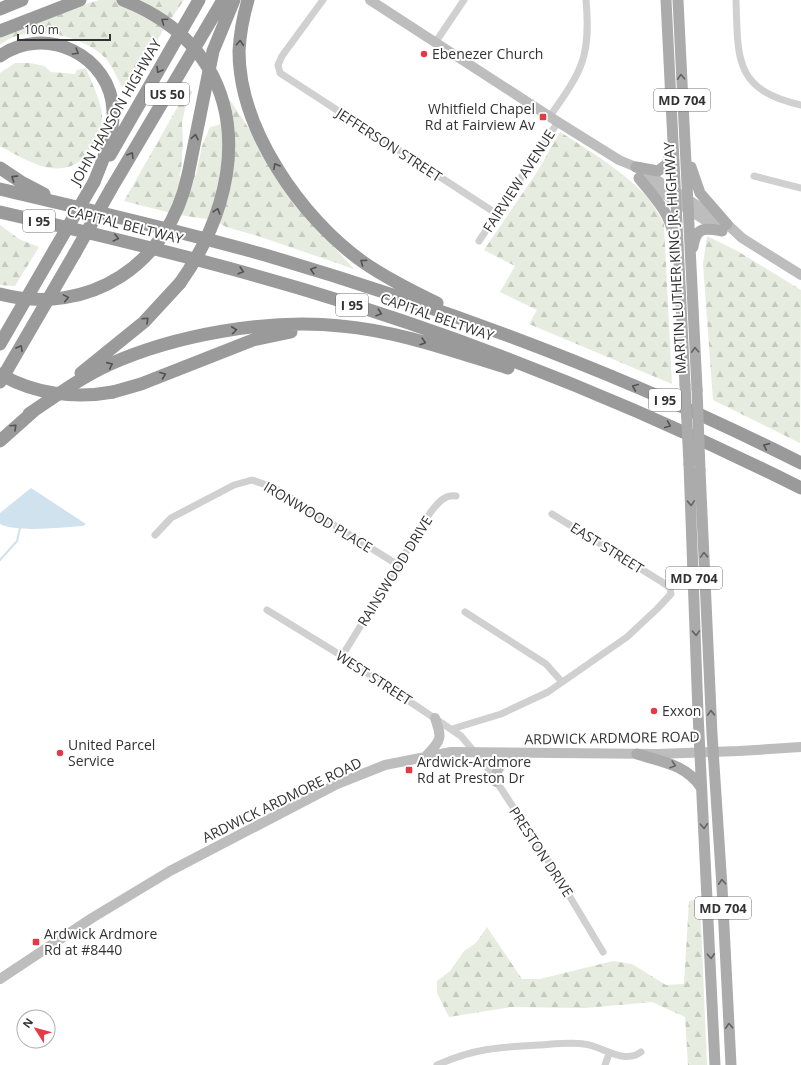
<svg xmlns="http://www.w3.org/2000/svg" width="801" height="1065" viewBox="0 0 801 1065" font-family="'Open Sans',sans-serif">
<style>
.forest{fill:url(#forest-firs)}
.water{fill:#cfe2ee}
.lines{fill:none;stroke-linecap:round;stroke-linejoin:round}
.stream{stroke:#cfe2ee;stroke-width:2}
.street{stroke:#d0d0d0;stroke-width:7}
.secondary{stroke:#bdbdbd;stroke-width:10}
.primary{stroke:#ababab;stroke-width:11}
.highway{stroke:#9a9a9a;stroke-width:13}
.primary-bridge{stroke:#ababab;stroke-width:11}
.highway-bridge{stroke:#9a9a9a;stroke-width:13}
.oneway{stroke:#525252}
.oneway2{stroke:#636363}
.poi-dot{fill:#e63946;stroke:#fff;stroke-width:1.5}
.labels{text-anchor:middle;stroke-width:4;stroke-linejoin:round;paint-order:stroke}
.shield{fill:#fff;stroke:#707070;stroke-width:1}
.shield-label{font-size:13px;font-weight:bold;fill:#333}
.poi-label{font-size:14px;fill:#333;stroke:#fff;text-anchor:start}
.street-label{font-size:14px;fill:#333;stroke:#fff}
</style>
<defs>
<pattern id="forest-firs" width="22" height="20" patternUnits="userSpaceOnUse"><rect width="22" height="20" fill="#e6ecdf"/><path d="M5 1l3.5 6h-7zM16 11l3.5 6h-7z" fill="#c6cbc0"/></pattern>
</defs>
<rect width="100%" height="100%" fill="#fff"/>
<path class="forest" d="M99,0H184L164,29L139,72L122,87C117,78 113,68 107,60C86,35 26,22 0,45V37L41,18Z
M15,63H30L44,66L51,72L75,74L77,70L86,68C91,81 101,101 102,115C103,126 96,140 90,149C87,153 84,159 80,161C54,180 23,158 0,146V73Z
M189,87L192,92L187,101L182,122L183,141L181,171L179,175L183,178H192L196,175L202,146L210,127L219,125C223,116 223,107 230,100L309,220L354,269L258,236L226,227L214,220L179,215L124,201Z
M560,132C587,149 636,179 653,205C657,211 660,218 664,224L672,384L529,324L537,310L500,292L515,266L484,250L537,172Z
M0,225L19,239L39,247L15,286L0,285Z
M707,236L739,252L801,290L800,443L713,400L703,264Z
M700,899L707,1065H688L685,1017L652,1002L585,1008L511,1007L449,1017L437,993V981L450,971L464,951L476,943L487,927L522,979H540L613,961L632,964L666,985L684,984L689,901Z"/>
<path class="water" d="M31,488L86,524L83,526C63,527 17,533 0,524V513Z"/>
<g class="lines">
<path class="stream" d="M0,560L17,541L20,528"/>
<path class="street" d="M323,0L282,56L278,65L280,73L497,214
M736,0C738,59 734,90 801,105
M435,43L464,0
M550,116C582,71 591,57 586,0
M754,176L801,188
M479,241L558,122
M155,535L171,518L234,485L252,480L275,488L398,565
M267,610L342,656L461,736L487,767L549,862L603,952
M465,612L546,664L562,682
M342,656L430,513C437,504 444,494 456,496
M452,729L501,714L548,692L627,637L657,609L671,594L670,588L662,582L552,514
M437,1065C475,1048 500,1047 541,1045C555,1044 570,1042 584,1044C603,1046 623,1065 641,1052
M605,1065L609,1054"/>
<path class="secondary" d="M370,0L558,122L619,160L636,167L727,224L742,238L801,275
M642,180L722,231
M427,755C442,739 442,738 435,718
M496,782L497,772L507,753
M0,979L92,918L170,871L337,784L385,765L451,752L657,754L739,751L801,747"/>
<path class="primary" d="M666,0L685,385
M678,0L697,389
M636,167L658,171L667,164L671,151
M691,167L700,193L727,224
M639,178C653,196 669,211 673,234
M693,247C696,226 705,228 722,231
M689,464L698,713L715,1065
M700,470L712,734L722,887L731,1065
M637,754C662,762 685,764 701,787"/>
<path class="highway" d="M248,0C243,17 240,33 239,51C239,129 301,218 363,262C386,278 412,291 437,303
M0,9L22,0
M0,31L80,0
M0,56C45,24 111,55 113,111C114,135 103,160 94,182
M110,155L199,0
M0,168L21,182L44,194
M188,175L213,51L234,0
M0,189C89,210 177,230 265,255C449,309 630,377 801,463
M111,189L223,0
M0,212C101,235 202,259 302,289C474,340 641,408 801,488
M0,344L55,249
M81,373L144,322L180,283
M0,382L75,253
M113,392L141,384L253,340L291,332
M29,414C54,397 80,378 108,365C174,335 269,318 341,326C398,331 453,351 508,368
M0,441L36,409"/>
<path class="primary-bridge" d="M685,385L689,464
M697,389L700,470"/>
<path class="highway-bridge" d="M123,0C253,51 252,182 180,283
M55,249L94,182
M75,253L111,189
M0,294C90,317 169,264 188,175
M0,374C34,394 75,399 113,392"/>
</g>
<defs><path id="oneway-chevron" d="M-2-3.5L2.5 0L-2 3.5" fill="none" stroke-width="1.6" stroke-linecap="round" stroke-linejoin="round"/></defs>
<g class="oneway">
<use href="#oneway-chevron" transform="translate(164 21) rotate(-145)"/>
<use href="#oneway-chevron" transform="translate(240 43) rotate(-87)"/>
<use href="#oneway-chevron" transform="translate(76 52) rotate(30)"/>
<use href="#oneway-chevron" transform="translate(159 70) rotate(120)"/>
<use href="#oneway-chevron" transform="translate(195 137) rotate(-79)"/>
<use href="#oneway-chevron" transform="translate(131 155) rotate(-59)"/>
<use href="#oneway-chevron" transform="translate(276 166) rotate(-119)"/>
<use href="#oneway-chevron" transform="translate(14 178) rotate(-147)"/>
<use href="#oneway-chevron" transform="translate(217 211) rotate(-72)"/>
<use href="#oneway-chevron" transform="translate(116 238) rotate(13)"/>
<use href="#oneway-chevron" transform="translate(363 262) rotate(-144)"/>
<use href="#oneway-chevron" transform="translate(313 270) rotate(-163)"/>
<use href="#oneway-chevron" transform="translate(241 271) rotate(16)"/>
<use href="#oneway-chevron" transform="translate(66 298) rotate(-10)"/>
<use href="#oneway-chevron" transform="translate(379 313) rotate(18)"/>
<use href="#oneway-chevron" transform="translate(146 320) rotate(-43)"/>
<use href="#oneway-chevron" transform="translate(234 330) rotate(-7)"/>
<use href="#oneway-chevron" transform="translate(423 342) rotate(17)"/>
<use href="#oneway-chevron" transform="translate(20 348) rotate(-60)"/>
<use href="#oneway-chevron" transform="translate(110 365) rotate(-24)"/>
<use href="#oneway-chevron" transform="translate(163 375) rotate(-22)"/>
<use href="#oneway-chevron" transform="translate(635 387) rotate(-157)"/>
<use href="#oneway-chevron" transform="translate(668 425) rotate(23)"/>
<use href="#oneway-chevron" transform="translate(14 427) rotate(-43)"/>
<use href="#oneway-chevron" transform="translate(766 446) rotate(-155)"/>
</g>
<g class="oneway2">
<use href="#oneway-chevron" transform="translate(681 77) rotate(-93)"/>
<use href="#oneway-chevron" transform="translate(695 350) rotate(-93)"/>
<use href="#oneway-chevron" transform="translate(691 503) rotate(88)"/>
<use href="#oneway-chevron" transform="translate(704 555) rotate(-92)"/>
<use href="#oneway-chevron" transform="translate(696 633) rotate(88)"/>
<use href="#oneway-chevron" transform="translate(711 713) rotate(-92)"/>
<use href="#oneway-chevron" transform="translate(673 765) rotate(18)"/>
<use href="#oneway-chevron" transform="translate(704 826) rotate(87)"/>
<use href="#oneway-chevron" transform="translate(722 882) rotate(-94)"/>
<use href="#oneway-chevron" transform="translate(711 956) rotate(87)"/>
<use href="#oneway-chevron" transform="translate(729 1026) rotate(-93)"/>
</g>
<g class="poi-dot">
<circle cx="424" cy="54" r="4"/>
<rect x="539" y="113" width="8" height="8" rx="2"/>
<circle cx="654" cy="711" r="4"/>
<circle cx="60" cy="753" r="4"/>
<rect x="405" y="766" width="8" height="8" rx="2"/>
<rect x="32" y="938" width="8" height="8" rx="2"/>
</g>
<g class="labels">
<g class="shield">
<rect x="145" y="83" width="44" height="22" rx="3"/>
<rect x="654" y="89" width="56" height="22" rx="3"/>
<rect x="23" y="210" width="32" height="22" rx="3"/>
<rect x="336" y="294" width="32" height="22" rx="3"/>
<rect x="649" y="389" width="32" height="22" rx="3"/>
<rect x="666" y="567" width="56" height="22" rx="3"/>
<rect x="695" y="897" width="56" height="22" rx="3"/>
</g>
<g class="shield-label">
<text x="167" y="99">US 50</text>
<text x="682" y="105">MD 704</text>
<text x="39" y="226">I 95</text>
<text x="352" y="310">I 95</text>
<text x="665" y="405">I 95</text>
<text x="694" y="583">MD 704</text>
<text x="723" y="913">MD 704</text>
</g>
<g class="poi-label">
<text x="432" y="59">Ebenezer Church</text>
<text x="535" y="114" text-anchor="end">Whitfield Chapel<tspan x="535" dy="16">Rd at Fairview Av</tspan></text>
<text x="662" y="716">Exxon</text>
<text x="68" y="750">United Parcel<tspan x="68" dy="16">Service</tspan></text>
<text x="417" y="767">Ardwick-Ardmore<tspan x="417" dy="16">Rd at Preston Dr</tspan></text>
<text x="44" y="939">Ardwick Ardmore<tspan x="44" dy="16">Rd at #8440</tspan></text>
</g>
<g class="street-label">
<text transform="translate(116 112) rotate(-60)" y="5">JOHN HANSON HIGHWAY</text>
<text transform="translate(389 145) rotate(33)" y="5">JEFFERSON STREET</text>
<text transform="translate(519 181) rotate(-57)" y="5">FAIRVIEW AVENUE</text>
<text transform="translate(125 225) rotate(14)" y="5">CAPITAL BELTWAY</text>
<text transform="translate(675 258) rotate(-93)" y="5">MARTIN LUTHER KING JR. HIGHWAY</text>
<text transform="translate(437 317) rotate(19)" y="5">CAPITAL BELTWAY</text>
<text transform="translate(318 517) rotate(31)" y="5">IRONWOOD PLACE</text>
<text transform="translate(607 548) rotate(32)" y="5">EAST STREET</text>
<text transform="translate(395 571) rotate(-58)" y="5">RAINSWOOD DRIVE</text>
<text transform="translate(374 678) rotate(33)" y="5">WEST STREET</text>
<text transform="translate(612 738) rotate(-1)" y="5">ARDWICK ARDMORE ROAD</text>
<text transform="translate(282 800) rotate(-26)" y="5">ARDWICK ARDMORE ROAD</text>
<text transform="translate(541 852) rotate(57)" y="5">PRESTON DRIVE</text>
</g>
</g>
<g transform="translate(36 1029) rotate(306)"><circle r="19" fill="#ffffff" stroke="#adadad"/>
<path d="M0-3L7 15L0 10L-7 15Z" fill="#e63946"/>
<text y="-6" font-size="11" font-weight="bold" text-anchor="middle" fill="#333333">N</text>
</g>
<path d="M18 34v6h92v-6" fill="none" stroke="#333333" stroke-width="2"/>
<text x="24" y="34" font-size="12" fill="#333333" stroke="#ffffff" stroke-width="3" paint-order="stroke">100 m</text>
</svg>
